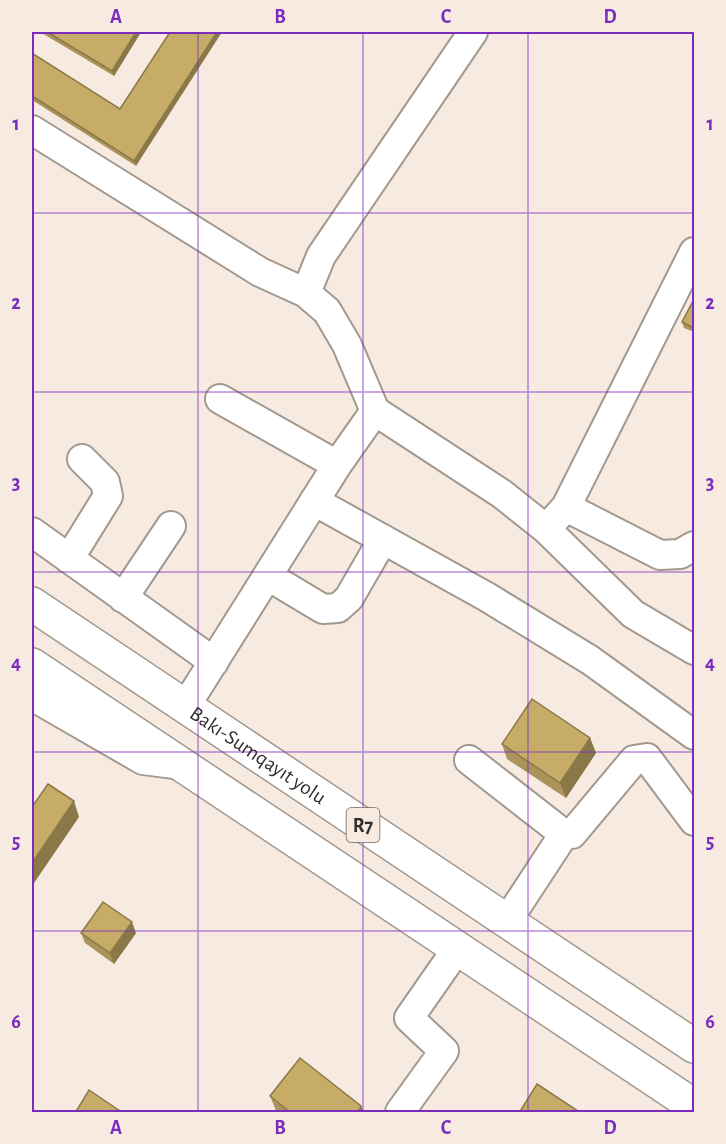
<svg xmlns="http://www.w3.org/2000/svg" width="726" height="1144" viewBox="0 0 726 1144" font-family="'Alegreya Sans',sans-serif">
<style>
.lines{fill:none;stroke-linecap:round;stroke-linejoin:round}
.minor-casing{stroke:#a2988e;stroke-width:32}
.highway-casing{stroke:#a2988e;stroke-width:36}
.minor{stroke:#fff;stroke-width:28}
.highway{stroke:#fff;stroke-width:33}
.wall{fill:#ab9459}
.shaded-wall{fill:#8b7849}
.building{fill:#c7ac68;stroke:#8b7849;stroke-width:1.5}
.grid{fill:none;stroke:#7b2cbf;stroke-width:1.5;stroke-opacity:0.55}
.labels{text-anchor:middle;stroke-width:4.5;stroke-linejoin:round;paint-order:stroke}
.shield{fill:#f7ebe1;stroke:#6c6660;stroke-width:1.5}
.shield-label{font-size:20px;font-weight:bold;fill:#312d29}
.street-label{font-size:21px;fill:#312d29;stroke:#f7ebe1}
.neatline{fill:none;stroke:#7b2cbf;stroke-width:2}
.grid-label{font-size:20px;text-anchor:middle;font-weight:bold;fill:#7b2cbf}
</style>
<rect width="100%" height="100%" fill="#f7ebe1"/>
<g class="lines">
<g class="minor-casing">
<path id="minor" d="M32,130L260,272L306,293L327,311L347,345L375,411L337,465L185,707
M306,293L321,256L473,32
M220,399L337,465
M375,411L502,494L546,529L633,614L694,650
M314,501L487,597L590,660L694,735
M566,507L660,555L680,554L694,546
M546,529L566,507L694,252
M32,532L214,662
M69,559L108,496L105,482L82,459
M268,576L323,609L338,608L349,598L383,539
M123,598L171,526
M32,696L143,760L182,765
M469,760L564,834H572L634,760L647,758L694,821
M507,921L564,834
M400,1112L444,1051L409,1018L457,949"/>
</g>
<g class="highway-casing">
<g id="highway">
<path id="s1" d="M32,604L694,1046"/>
<path d="M32,665L694,1106"/>
</g>
</g>
<use href="#minor" class="minor"/>
<use href="#highway" class="highway"/>
</g>
<path class="wall" d="M40,32H141L114,76Z
M32,53L120,109L136,166L32,100Z
M694,299V332L684,328L682,322Z
M590,738L596,753L566,798L507,759L502,744Z
M81,933H136L114,964L85,943Z
M270,1096L361,1106L364,1113H277Z"/>
<path class="shaded-wall" d="M136,32H141L114,76L112,71Z
M217,32H222L136,166L134,161Z
M590,738L596,753L566,798L560,783Z
M74,801L79,817L32,886V863Z
M132,922L136,933L114,964L110,953Z
M361,1106L364,1113H357Z"/>
<path class="building" d="M47,32H136L112,71Z
M170,32H217L134,161L32,96V53L120,109Z
M694,299V328L682,322Z
M532,699L590,738L560,783L502,744Z
M48,784L74,801L32,863V807Z
M103,902L132,922L110,953L81,933Z
M300,1058L361,1106L357,1113H291L270,1096Z
M537,1084L581,1113H519Z
M89,1090L123,1113H75Z"/>
<path class="grid" d="M198,32V1112M363,32V1112M528,32V1112M32,213H694M32,392H694M32,572H694M32,752H694M32,931H694"/>
<g class="labels">
<rect class="shield" x="346.5" y="808" width="33" height="34" rx="4.5"/>
<g class="shield-label">
<text x="363" y="832">R7</text>
</g>
<g class="street-label">
<text dy="7" stroke="none"><textPath href="#s1" startOffset="272">Bakı-Sumqayıt yolu</textPath></text>
</g>
</g>
<rect width="726" height="1144" fill="none" stroke="#f7ebe1" stroke-width="66"/>
<rect x="33" y="33" width="660" height="1078" class="neatline"/>
<g class="grid-label">
<text x="116" y="23">A</text>
<text x="280" y="23">B</text>
<text x="446" y="23">C</text>
<text x="610" y="23">D</text>
<text x="16" y="130">1</text>
<text x="710" y="130">1</text>
<text x="16" y="309">2</text>
<text x="710" y="309">2</text>
<text x="16" y="489">3</text>
<text x="710" y="489">3</text>
<text x="16" y="669">4</text>
<text x="710" y="669">4</text>
<text x="16" y="848">5</text>
<text x="710" y="848">5</text>
<text x="16" y="1028">6</text>
<text x="710" y="1028">6</text>
<text x="116" y="1134">A</text>
<text x="280" y="1134">B</text>
<text x="446" y="1134">C</text>
<text x="610" y="1134">D</text>
</g>
</svg>
